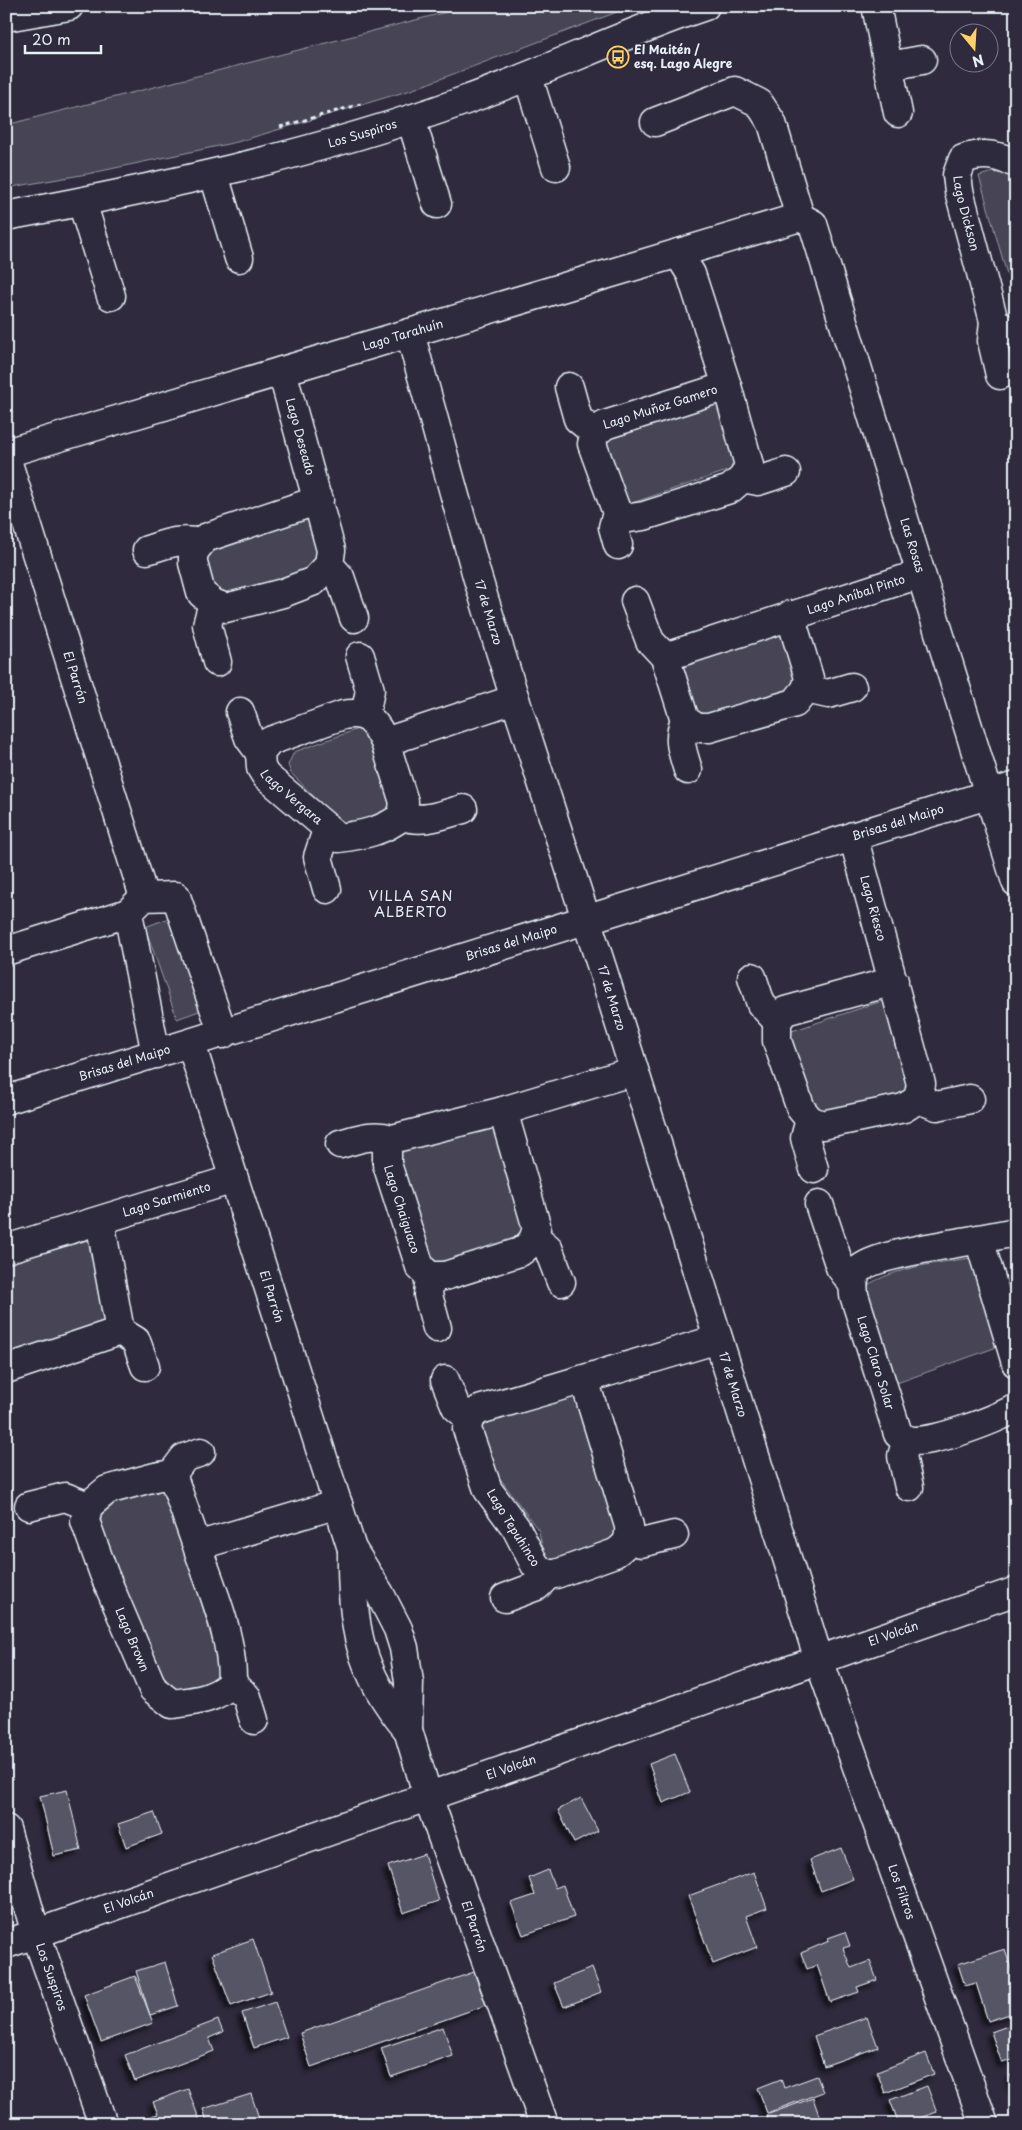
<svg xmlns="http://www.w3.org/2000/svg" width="1022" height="2130" viewBox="0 0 1022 2130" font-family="'Playpen Sans',sans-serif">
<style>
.green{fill:#464455;stroke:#979aa6}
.building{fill:#575565;stroke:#e8f1f8;filter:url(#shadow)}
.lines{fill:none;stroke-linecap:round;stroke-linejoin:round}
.minor-casing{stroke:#e8f1f8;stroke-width:31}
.tertiary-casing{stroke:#e8f1f8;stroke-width:31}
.path{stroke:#e8f1f8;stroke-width:3;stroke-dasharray:4 4;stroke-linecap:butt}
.minor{stroke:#2f2a3d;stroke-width:28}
.tertiary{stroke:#2f2a3d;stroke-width:28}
.labels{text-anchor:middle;stroke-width:4;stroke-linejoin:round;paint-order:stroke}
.poi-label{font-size:12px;font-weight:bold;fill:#e8f1f8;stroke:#2f2a3d;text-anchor:start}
.street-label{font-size:12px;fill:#e8f1f8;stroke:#2f2a3d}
.neighbourhood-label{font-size:14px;letter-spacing:1px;fill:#e8f1f8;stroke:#2f2a3d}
</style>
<defs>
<filter id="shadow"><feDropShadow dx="-4.5" dy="4.5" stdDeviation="2.5" flood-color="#0009"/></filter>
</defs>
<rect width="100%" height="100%" fill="#2f2a3d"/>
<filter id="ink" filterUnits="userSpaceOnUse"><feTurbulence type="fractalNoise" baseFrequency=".02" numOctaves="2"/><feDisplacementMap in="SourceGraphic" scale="10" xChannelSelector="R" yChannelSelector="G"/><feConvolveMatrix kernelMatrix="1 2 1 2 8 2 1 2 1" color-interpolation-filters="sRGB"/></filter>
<g filter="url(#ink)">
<path class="green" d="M470,6H633L411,90L237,142L87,174L6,188V125Z
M993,172L1016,177V306L979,176Z
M720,398L742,466L626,505L607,448L608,438Z
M316,516L332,571L244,601L212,593L199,550Z
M787,629L805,688L710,721L692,716L676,659Z
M366,726L405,802L348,832L291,773L288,765L294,752Z
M169,918L202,1010L177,1019L145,927Z
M885,1000L910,1087L904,1102L815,1113L786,1033Z
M496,1126L531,1246L435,1275L392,1153Z
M89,1240L110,1313L109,1325L12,1359L6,1352V1263Z
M971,1258L997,1347L894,1384L864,1295L866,1286C896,1267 937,1263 971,1258Z
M573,1388L623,1542L546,1567L539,1531L493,1469L474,1418Z
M154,1492L170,1496L221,1670L214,1684L193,1690L172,1689L161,1671L101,1529V1515L116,1503Z"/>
<path class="building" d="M675,1754L690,1792L663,1803L649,1764Z
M67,1790L81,1850L54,1856L40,1796Z
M581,1798L598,1831L574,1843L558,1810Z
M154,1812L162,1834L126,1847L118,1824Z
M841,1848L853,1879L821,1891L810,1860Z
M424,1854L439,1901L403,1913L388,1866Z
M548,1870L555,1888L563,1885L574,1917L523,1935L511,1903L535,1895L529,1878Z
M754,1872L767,1908L746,1916L757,1947L713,1964L688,1896Z
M845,1932L850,1946L843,1948L851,1968L870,1961L877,1980L857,1987L859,1992L830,2002L817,1965L807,1969L801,1953L829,1941L828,1938Z
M253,1939L271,1992L231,2006L212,1954Z
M1005,1949L1012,1972L1015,1971L1016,1975V2012L988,2021L976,1983L965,1986L958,1964Z
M165,1962L178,2006L150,2015L136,1971Z
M592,1968L601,1992L564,2007L554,1983Z
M474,1972L486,2005L311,2067L300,2033Z
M135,1976L153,2023L101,2042L84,1995Z
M275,2002L287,2037L254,2048L242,2013Z
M867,2017L878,2047L824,2066L814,2036Z
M218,2020L223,2032L209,2038L214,2051L135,2081L125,2055Z
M1016,2023V2059L1002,2063L991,2032Z
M443,2027L453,2056L391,2077L381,2048Z
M926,2053L934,2074L885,2093L877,2072Z
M1016,2073V2091L1010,2075Z
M817,2076L823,2092L767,2113L758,2088L781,2079L784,2088Z
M927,2086L937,2112L917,2119L919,2124H899L890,2100Z
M188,2089L201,2124H150L148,2117L158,2114L153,2102Z
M251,2094L259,2118L242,2124H208L203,2109Z
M813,2098L822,2124H770L766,2115Z
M644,2116L646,2124H621Z"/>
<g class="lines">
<g class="minor-casing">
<g id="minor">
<path d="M876,6L898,113"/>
<path d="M6,17L69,6"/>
<path d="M889,66L922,60"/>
<path d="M528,77L556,167"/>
<path d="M411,119L437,204"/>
<path d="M655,122L735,91L759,103L772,123L800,217"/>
<path id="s1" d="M1016,163C995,155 985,152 963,159L957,175L959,191L994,321L1007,330L1016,331"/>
<path d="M214,175L239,258"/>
<path d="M82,202L111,296"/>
<path id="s2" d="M6,216C162,187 317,154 466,100C547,71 624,33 705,6"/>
<path id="s3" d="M800,217L813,224L1016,882"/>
<path d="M994,321L992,341L1000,375"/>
<path id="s4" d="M410,333L477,576L515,699L603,971L819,1660L984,2124"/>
<path id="s5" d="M282,371L331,550L329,565L314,581L283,593L226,608L213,603L201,593L193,563V555L196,549L205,538L319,500"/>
<path d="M569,387L578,419L595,433"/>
<path id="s6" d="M6,453L800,217"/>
<path id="s7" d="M6,457L144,897"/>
<path d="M743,478L758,481L786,472"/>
<path d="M617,513L630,518L644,516L730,489L743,478L749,465L727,386L691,274L678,253"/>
<path id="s8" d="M618,545L613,527L617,513L592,444L595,433L605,425L727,386"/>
<path d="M147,550C166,544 180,538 199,543"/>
<path d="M329,565L340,577L354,618"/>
<path d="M635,601L650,641L665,657"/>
<path d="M213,603L207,625L217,662"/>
<path id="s9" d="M790,615L809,678L806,689L795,703L709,728H697L685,720L665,657L920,574"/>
<path d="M360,656L370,690L365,716"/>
<path d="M806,689L828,694L852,687"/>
<path d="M240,712L249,738L260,753"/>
<path d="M685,720C677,740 682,750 688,770"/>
<path id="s10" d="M385,742C375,722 368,710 343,715L270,741L260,753L261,768L266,776L339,838C362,835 384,831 402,816L404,802L385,742L515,699"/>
<path d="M402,816C423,823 442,815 463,809"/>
<path d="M327,830L318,857L327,889"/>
<path id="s11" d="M853,836L921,1084L918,1099L904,1108L822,1125L810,1120L801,1109L777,1041V1021L785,1011L894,981"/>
<path d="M6,951L128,913"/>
<path d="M752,977L761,1004L777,1021"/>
<path id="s12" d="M191,1044L352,1549L380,1594L398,1629L404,1648L409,1682L408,1730L428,1797L544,2124"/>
<path d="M156,1054L128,913L144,897L176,896L223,1034"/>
<path d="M918,1099L937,1106L970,1099"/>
<path id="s13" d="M6,1100L1016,786"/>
<path d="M810,1120L805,1138L814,1169"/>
<path id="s14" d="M392,1139L387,1147V1164L420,1267L430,1276H445L520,1252C530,1245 537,1238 536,1225L503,1111"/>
<path d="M340,1144C358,1139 373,1133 392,1139L503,1111L634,1071"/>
<path d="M819,1204L840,1267L852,1283"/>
<path d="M535,1237L548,1248L561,1282"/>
<path d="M979,1239L1016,1232"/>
<path id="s15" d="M6,1249L234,1179"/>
<path d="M430,1276L428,1295L437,1328"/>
<path d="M120,1331L136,1341L145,1366"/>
<path id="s16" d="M1016,1363L979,1239C955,1244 873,1254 859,1270C852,1277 853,1286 854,1295L898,1434C901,1436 904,1439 908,1440C929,1446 996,1419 1016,1408"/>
<path d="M6,1369L120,1331L100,1221"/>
<path d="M584,1379L629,1526C630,1540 626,1546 615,1553L556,1574H549L541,1571L535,1565L516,1528L488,1490L467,1429L469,1418L479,1410C559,1387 639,1363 718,1339"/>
<path d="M445,1380L456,1407L469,1418"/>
<path d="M907,1440L902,1456L909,1487"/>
<path d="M172,1474L184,1458L201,1452"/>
<path d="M29,1506L65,1497L88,1506"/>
<path d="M629,1540L641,1543L674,1535"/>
<path id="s17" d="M197,1546L172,1474L155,1477L107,1490L88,1506L85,1521L104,1574L153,1689L172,1704C195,1701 214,1700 232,1683C233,1636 212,1590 197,1546L338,1504"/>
<path d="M352,1549C351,1623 358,1672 408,1730"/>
<path d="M505,1598L537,1586L549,1574"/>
<path d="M232,1683L247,1697L254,1720"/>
<path id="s18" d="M6,1829L36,1934L103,2124"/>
</g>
</g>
<g class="tertiary-casing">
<g id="tertiary">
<path id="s19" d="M6,1944L1016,1591"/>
</g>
</g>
<path class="path" d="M280,127L361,104"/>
<use href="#minor" class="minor"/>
<use href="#tertiary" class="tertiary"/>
</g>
</g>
<defs>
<g id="bus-ring" transform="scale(1.125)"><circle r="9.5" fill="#2f2a3d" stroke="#ffd166" stroke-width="1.5"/><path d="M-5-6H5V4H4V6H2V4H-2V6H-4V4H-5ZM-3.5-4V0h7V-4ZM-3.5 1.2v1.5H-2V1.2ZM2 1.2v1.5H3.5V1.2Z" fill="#ffd166"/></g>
</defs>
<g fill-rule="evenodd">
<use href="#bus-ring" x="618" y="57"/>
</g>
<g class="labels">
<g class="poi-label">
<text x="634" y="54">El Maitén /<tspan x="634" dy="14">esq. Lago Alegre</tspan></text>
</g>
<g class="street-label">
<text dy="4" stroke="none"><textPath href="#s2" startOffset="366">Los Suspiros</textPath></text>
<text dy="4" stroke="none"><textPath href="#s1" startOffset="111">Lago Dickson</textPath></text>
<text dy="4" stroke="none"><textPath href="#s6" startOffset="414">Lago Tarahuín</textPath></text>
<text dy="4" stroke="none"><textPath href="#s8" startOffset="189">Lago Muñoz Gamero</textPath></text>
<text dy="4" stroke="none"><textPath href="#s5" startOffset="68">Lago Deseado</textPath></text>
<text dy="4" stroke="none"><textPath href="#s3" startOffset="351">Las Rosas</textPath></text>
<text dy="4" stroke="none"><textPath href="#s9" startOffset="478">Lago Aníbal Pinto</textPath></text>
<text dy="4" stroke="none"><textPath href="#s4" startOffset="290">17 de Marzo</textPath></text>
<text dy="4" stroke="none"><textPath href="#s7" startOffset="231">El Parrón</textPath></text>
<text dy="4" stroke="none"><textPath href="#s10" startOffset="206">Lago Vergara</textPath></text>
<text dy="4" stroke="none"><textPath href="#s13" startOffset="934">Brisas del Maipo</textPath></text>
<text dy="4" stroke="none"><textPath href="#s11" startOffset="75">Lago Riesco</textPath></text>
<text dy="4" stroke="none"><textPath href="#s13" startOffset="529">Brisas del Maipo</textPath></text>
<text dy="4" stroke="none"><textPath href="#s4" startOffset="695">17 de Marzo</textPath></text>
<text dy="4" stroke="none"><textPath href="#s13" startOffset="124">Brisas del Maipo</textPath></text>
<text dy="4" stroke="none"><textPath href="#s15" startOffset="168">Lago Sarmiento</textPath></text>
<text dy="4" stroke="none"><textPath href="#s14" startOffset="74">Lago Chaiguaco</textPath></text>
<text dy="4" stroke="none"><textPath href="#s12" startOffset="265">El Parrón</textPath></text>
<text dy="4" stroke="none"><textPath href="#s16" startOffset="352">Lago Claro Solar</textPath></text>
<text dy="4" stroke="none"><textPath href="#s4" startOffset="1100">17 de Marzo</textPath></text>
<text transform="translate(513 1528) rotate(58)" y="4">Lago Tepuhinco</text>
<text dy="4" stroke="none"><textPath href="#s19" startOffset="940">El Volcán</textPath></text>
<text dy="4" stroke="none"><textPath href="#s17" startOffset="311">Lago Brown</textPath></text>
<text dy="4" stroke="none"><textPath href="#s19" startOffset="535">El Volcán</textPath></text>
<text dy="4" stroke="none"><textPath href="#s4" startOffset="1635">Los Filtros</textPath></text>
<text dy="4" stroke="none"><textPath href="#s19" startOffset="130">El Volcán</textPath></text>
<text dy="4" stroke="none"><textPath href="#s12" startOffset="932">El Parrón</textPath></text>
<text dy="4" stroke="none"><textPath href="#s18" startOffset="155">Los Suspiros</textPath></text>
</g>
<g class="neighbourhood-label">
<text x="411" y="901">VILLA SAN<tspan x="411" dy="16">ALBERTO</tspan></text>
</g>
</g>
<rect width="1022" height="2130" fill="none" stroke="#2f2a3d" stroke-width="25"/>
<rect x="12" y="12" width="997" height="2105" fill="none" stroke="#e8f1f8" stroke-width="2" filter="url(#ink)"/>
<g transform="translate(974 48) rotate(162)"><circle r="24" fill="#2f2a3d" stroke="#797a88"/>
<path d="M0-4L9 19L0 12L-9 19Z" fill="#ffd166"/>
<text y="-8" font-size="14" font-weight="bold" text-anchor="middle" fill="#e8f1f8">N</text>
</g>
<path d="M25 45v8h76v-8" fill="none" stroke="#e8f1f8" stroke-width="2.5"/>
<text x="32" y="45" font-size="15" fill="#e8f1f8" stroke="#2f2a3d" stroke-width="4" paint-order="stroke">20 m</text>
</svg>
